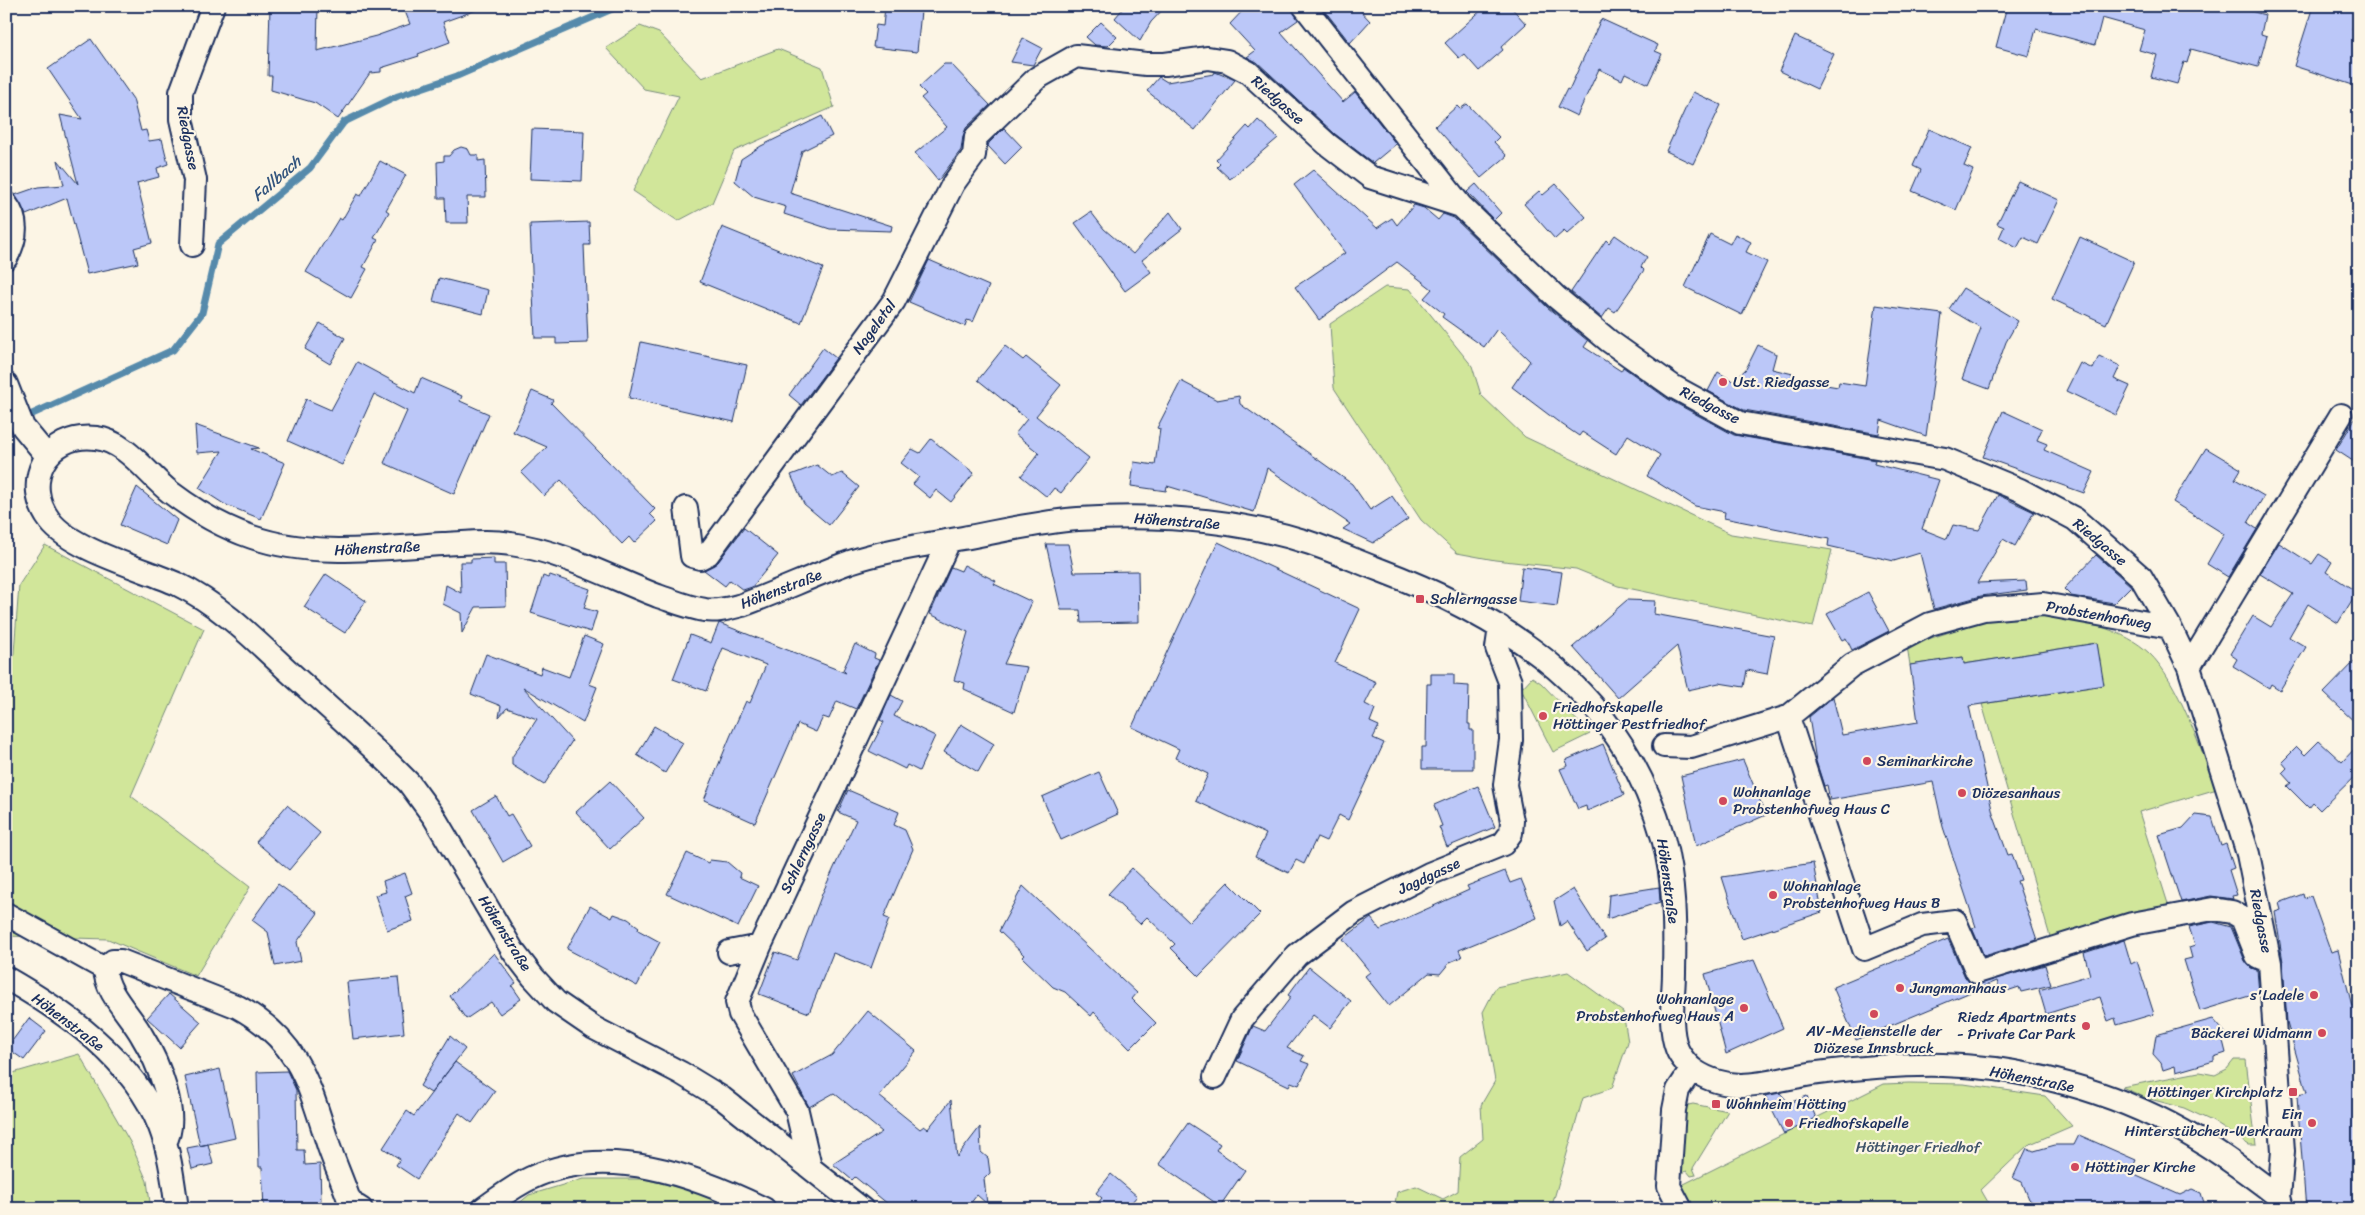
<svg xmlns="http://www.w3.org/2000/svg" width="2365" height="1215" viewBox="0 0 2365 1215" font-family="Sriracha,sans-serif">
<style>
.green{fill:#d1e69a;stroke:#768a7c}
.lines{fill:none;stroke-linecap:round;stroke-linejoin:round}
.stream{stroke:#568aab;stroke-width:7}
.building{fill:#bbc7f8;stroke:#1b2f5e}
.minor-casing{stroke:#1b2f5e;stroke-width:26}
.minor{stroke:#fcf5e5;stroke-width:22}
.poi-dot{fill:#d1495b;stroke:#fcf5e5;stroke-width:2}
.labels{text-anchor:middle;stroke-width:4.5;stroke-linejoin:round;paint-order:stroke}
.street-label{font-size:15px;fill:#1b2f5e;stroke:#fcf5e5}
.poi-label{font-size:15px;fill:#1b2f5e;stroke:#fcf5e5;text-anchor:start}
.park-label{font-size:15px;fill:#3f546a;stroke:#fcf5e5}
.water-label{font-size:16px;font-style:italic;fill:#34557e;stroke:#fcf5e5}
</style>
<rect width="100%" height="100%" fill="#fcf5e5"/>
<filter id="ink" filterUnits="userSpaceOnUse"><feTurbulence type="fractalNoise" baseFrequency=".02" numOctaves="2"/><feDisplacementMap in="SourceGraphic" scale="10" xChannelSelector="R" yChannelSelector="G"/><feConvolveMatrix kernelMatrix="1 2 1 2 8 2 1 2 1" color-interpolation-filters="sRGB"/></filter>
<g filter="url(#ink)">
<path class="green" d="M640,26L659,33L702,78L778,49L822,67L834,107L734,151L712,203L678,221L633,191L679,96L644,89L606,48Z
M1385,287L1410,289L1472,366L1481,395L1525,437L1731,534L1832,550L1813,627L1618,586L1576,569L1495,560L1457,553L1421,520L1334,388L1330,324Z
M45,545L204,629L131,796L250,887L196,976L108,939L6,936V687L14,653L19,585Z
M2054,615C2086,622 2125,630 2149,653C2178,680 2201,751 2217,789L2139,812L2169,907L2051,940L1982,704L2103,685L2097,643L1964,664L1963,657L1910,665L1907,646L1983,621L2012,616Z
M1532,677L1541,683L1590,734L1553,752L1521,689Z
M1568,972L1623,1012L1628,1042L1612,1088L1583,1098L1551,1209H1394L1397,1192L1416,1186L1443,1199L1458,1191L1460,1157L1483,1139L1481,1105L1495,1081L1483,1012L1496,987Z
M79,1054L130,1142L147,1181L151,1209H6V1075Z
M2234,1060H2246L2256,1145H2249L2212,1121L2184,1108L2146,1098L2122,1087L2199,1072L2215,1075L2227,1069Z
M1909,1083L1964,1084L2045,1096L2072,1126L2028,1145L1981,1190L1992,1209H1688L1678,1187L1884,1084Z
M1693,1104L1728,1111L1693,1168L1696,1175L1691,1176L1687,1171L1675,1176L1684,1106Z
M583,1179H644L706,1194L731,1209H512L529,1195Z"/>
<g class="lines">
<path class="stream" d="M6,426L173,350L202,313L218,244L310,168L344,122L398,96L457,76L619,6"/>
</g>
<path class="building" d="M270,6H318L317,51L376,36L410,24L403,6H479V9L443,22L450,42L418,54L419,56L381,68V72L370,73L338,119L315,103L271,90L272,76H268Z
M1125,6H1166L1151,22L1140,41L1115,18Z
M1247,6H1291L1298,20L1281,32L1343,102L1355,92L1396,144L1373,163L1335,134L1257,62L1247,57L1255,51L1230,24Z
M1321,6H1356L1370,21L1350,43Z
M1486,6H1510L1526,24L1501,47L1503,50L1479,71L1464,54L1459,58L1445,43Z
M2007,6L2081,8V6H2232L2265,15L2261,34L2267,36L2258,67L2191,49L2187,63L2184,62L2177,84L2151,77L2157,55L2139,50L2145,30L2102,18L2095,45L2036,29L2029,56L1996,47Z
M2313,6H2359L2352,29L2359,31V87L2294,66Z
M885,7L921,11L917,52L873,47L876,25L883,26Z
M1601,19L1658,45L1655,51L1662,54L1648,84L1625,73L1622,80L1599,69L1577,116L1558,107L1567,89L1569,90Z
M1101,22L1117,37L1108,46L1095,45L1086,37Z
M1795,36L1834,54L1817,89L1779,71Z
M1023,38L1042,48L1033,65L1011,62Z
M91,39L133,99L141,131L146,130L149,141L162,139L168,164L157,168L159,177L137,183L152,243L134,248L138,263L87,274L67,198L26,215L15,195L38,187L64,185L58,160L78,184L60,115L82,119L48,69Z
M944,64H951L990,105L966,128L963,136L961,150L938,181L915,153L947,127L921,98L926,94L919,87Z
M1215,72L1235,80L1195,130L1147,91L1159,77L1167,82L1214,74Z
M1693,92L1721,105L1693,164L1666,151Z
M1467,104L1499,137L1494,142L1507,156L1481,178L1435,126L1457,106L1460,109Z
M822,116L832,136L802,151L790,193L892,226L891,231L830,229L784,214L786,207L754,197L735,181L741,159L761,146Z
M1258,120L1278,138L1230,179L1217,167L1220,164L1216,160L1247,126L1250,129Z
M1004,128L1022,147L1005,164L988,146L989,143Z
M532,129L584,131L582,181L530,179Z
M1929,129L1972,148L1964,166L1973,170L1956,210L1912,191L1921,170L1913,166Z
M461,147L468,149L471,155H478V161L485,160L486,197H467L468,223H446L445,198H438L437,162L444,161V156H449L454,150Z
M380,161L406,175L386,210L389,212L374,238L378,240L363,267L367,269L351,298L306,272L339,218L342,220L357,194L361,196Z
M1313,170L1377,228L1392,218L1397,225L1414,205L1424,208L1438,220L1443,214L1454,218L1547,307L1588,341L1584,347L1621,371L1623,367L1668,399L1734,435L1875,460L1874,464L1939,480L1922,529L1947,539L1953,525L1979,530L1998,495L2034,512L2015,546L2003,539L1977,583L2026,581L2027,590L1981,596L1934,609L1920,553L1894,561L1828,546L1829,539L1724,518L1725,512L1695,506L1647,476L1660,455L1628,435L1616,454L1582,432L1579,436L1557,421L1512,387L1530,361L1497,329L1484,347L1442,317L1444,314L1424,298L1432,289L1397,262L1319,320L1295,287L1345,253L1294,185Z
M2018,181L2059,200L2038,244L2023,237L2017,248L1999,238L2004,227L1997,224Z
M1476,184L1501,213L1494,220L1467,192Z
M1556,184L1586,217L1567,234L1564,231L1555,239L1524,204L1539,191L1543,195Z
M1091,212L1104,229L1133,254L1170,212L1182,229L1142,260L1151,272L1125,291L1075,223Z
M589,222L590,245H584L588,343L556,344V338H535L530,224Z
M722,227L823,268L801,323L700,282Z
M1710,234L1730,244L1735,234L1751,242L1746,252L1767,262L1742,315L1685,287Z
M1615,235L1647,257L1641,267L1644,270L1615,312L1609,308L1602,318L1571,292L1606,240L1609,243Z
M2080,237L2134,262L2106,324L2052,299Z
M929,260L989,286L973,322L967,320L965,326L909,302Z
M439,278L488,290L483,314L433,301Z
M1963,288L2018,321L2006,342L1989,389L1962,379L1981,328L1949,309Z
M1876,305L1942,314L1926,436L1881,420L1879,434L1744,410L1708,391L1718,372L1733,381L1746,369L1758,345L1776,354L1772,369L1793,374L1791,379L1838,387L1839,382L1865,386Z
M320,323L345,338L330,364L305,349Z
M641,342L747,365L734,422L629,398Z
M1005,346L1023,360L1026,357L1061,385L1036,416L1089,458L1061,493L1054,488L1047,497L1021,476L1039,453L1015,434L1027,419L978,380Z
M823,348L836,358L801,405L789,395Z
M2099,356L2120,366L2114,379L2130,386L2116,415L2066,391L2080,363L2093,369Z
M357,362L415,393L421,378L462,396L460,401L489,414L454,494L384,463L407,411L374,394L342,465L288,441L306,399L331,410Z
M1181,381L1217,400L1239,396L1240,404L1352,484L1370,510L1392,496L1408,519L1373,543L1343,529L1350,524L1267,468L1254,512L1167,486L1166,491L1131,486L1134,462L1155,465L1160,429L1157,428Z
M532,391L553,400L551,403L655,509L650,514L657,521L634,543L629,537L622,544L561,480L544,496L521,472L547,447L513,432Z
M2003,411L2042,429L2037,440L2047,444L2044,450L2094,472L2084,493L1983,457Z
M2359,412V465L2336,450Z
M195,425L259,448L251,449L285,463L261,519L224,504L199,488L222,451L197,453Z
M931,439L974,473L951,502L936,490L930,498L913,484L919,477L901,463L912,449L920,453Z
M2206,448L2241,469L2235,479L2264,496L2248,523L2257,529L2228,577L2207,564L2224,534L2173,502Z
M817,465L832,477L842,473L859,487L829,525L804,504L791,475Z
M137,487L177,520L167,545L120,525Z
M744,528L778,555L752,587L743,590L730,580L725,586L704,570L718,562Z
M1218,542L1360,609L1335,663L1376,682L1365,704L1375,709L1370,722L1379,726L1373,738L1384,743L1348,820L1339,815L1326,841L1317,837L1304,864L1296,860L1289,873L1255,857L1266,834L1196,801L1208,774L1175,758L1179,749L1132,727Z
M2279,543L2312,564L2319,554L2332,562L2326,572L2357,592L2338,623L2308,604L2289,637L2306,647L2280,690L2271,684L2269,688L2233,666L2237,659L2230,654L2253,616L2271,627L2293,594L2260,574Z
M1046,544H1068L1074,572L1138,571L1139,622L1081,623L1080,610H1061Z
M2096,555L2131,586L2114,603L2071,596L2064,589Z
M494,558V564H505L506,606L476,607L462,633L461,613L443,604L446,585L461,593L460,562H471V559Z
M964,565L996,581L994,584L1032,602L1004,664L1027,667L1014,712L964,689L965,683L954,680L968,632L930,614L951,567L961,571Z
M1522,567L1562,572L1557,606L1518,601Z
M326,574L366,601L345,633L304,607Z
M550,575L590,589L584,608L597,612L591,632L531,613L543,576L548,578Z
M1868,592L1889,631L1852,650L1846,638L1842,640L1827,614Z
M1627,600L1655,601L1654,614L1774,636L1767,674L1747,670L1744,687L1719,683L1688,690L1677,646L1618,698L1573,647Z
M719,623L846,673L843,670L855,644L875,654L874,658L879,660L856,709L837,701L829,719L823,717L816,732L798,724L755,823L704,800L730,737L746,701L750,703L766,665L723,648L706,691L673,679L690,635L711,643Z
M584,636L604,644L589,684L597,687L583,723L523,687L572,741L544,785L512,765V757L537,719L507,708L499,717L501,706L471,694L486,654L540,674L542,667L569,677Z
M2097,643L2104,685L1969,706L1993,814L2008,855L2012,854L2021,880L2017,881L2037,940L1984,956L1972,928L1976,927L1943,827L1933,782L1830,800L1827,785L1824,786L1816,761L1809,717L1833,697L1842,735L1918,722L1910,665L1963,657L1964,664Z
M2359,657V726L2324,693Z
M1431,674H1454V685L1469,686L1468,724H1470V730H1473V769H1422V747H1426L1427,684H1431Z
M891,695L902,701L894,716L935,736L919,771L907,765L905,769L869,751L884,722L880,720Z
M961,724L994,744L978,772L944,752Z
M654,726L683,743L665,773L637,755Z
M2319,741L2342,762L2359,744V772L2320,810L2313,803L2309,808L2287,786L2291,783L2282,773L2287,768L2282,762L2297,747L2305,755Z
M1603,744L1624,795L1587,811L1586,806L1578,809L1560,769L1568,766L1566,760Z
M1743,760L1766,815L1696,846L1681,776Z
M1099,772L1118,814L1061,840L1042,797Z
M610,781L644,818L610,849L576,812Z
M1478,786L1495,827L1447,847L1439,827L1442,826L1434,805Z
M848,790L899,812L894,825L905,830L913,849L884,917L889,919L871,968L833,953L809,1013L759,994L775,952L797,960L822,894L856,820L838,812Z
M496,796L507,816L511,814L530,846L503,862L473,810Z
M287,805L320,833L289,870L256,842Z
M2195,815L2212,817L2221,846L2226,844L2234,868L2229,870L2237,895L2232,896L2233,899L2211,896L2181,902L2159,835L2183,828Z
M687,853L708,863L710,860L727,862L740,873L739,877L758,886L738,927L667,894Z
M1813,863L1822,912L1742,939L1722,877Z
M1132,868L1189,922L1228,882L1260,914L1199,976L1171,948L1175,944L1147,917L1140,924L1108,894Z
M1505,871L1510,883L1521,879L1537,918L1459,950L1462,957L1450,962L1440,974L1429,973L1389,1006L1365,976L1370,972L1343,939L1371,918L1380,930L1469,890L1467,886Z
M405,873L412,893L405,896L413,921L387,930L375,895L386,892L383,881Z
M278,884L318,913L297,942L301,961L275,966L268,932L252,920Z
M1023,886L1137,993L1132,999L1156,1023L1130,1049L1094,1012L1091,1016L1065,992L1053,987L1022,957L1024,955L999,931Z
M1659,887L1660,902L1607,919L1609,895Z
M1573,889L1605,939L1587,951L1567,921L1560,926L1554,901Z
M2303,894L2304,898L2311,896L2331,952L2338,950L2352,1006L2359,1004V1209H2306L2297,1097L2298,1095L2307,1093L2287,1022L2283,962L2275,912L2281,910L2279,903Z
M590,906L612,918L614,914L628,919L639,927L638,930L660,942L637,986L567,949Z
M2213,922L2231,927L2245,961L2251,968L2257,970L2259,993L2200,1011L2184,960L2192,958L2189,947L2195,945L2189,927Z
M1948,939L1965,977L1974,985L2045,965L2051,985L2021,992L2019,987L2001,993L1997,981L1856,1040L1833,987Z
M2124,940L2131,964L2137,961L2154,1014L2117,1025L2115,1018L2108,1021L2100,997L2046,1014L2039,990L2090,975L2084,953Z
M494,953L516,983L512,986L521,999L500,1014L491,1002L466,1019L450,996Z
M1754,960L1783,1028L1726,1054L1705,974Z
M1309,967L1351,1001L1330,1028L1313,1015L1287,1048L1304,1056L1301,1061L1309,1064L1299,1085L1291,1082L1289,1086L1237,1061L1253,1026L1265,1031L1291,997L1288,995Z
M398,977L404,1033L353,1039L347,982Z
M169,994L201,1022L179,1047L147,1018Z
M868,1011L916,1051L879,1096L920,1129L924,1126L928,1129L951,1100L957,1157L980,1127L981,1152L988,1158L990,1173L984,1179L987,1204L977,1195L966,1209H894L855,1177L852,1180L833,1164L882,1132L834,1093L809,1107L793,1076L832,1055Z
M29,1018L46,1031L24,1060L7,1048Z
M2213,1019L2229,1037L2223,1041L2226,1053L2214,1057V1061L2176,1072L2175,1066L2163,1070L2161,1063L2153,1054L2156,1035Z
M450,1036L465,1049L431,1093L420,1086Z
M455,1062L495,1091L472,1123L459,1113L417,1179L396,1165L400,1159L383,1148L407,1111L414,1116Z
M220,1069L235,1138L200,1146L185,1077Z
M287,1071L296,1090L297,1150H304L305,1165L320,1164L321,1203L319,1204V1209H264L262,1167H259L257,1072Z
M1780,1093L1789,1103L1807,1096L1816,1118L1784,1134L1765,1096Z
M1188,1123L1220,1144L1216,1150L1245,1170L1220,1206L1159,1164Z
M2079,1135L2136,1160L2130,1173L2180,1195L2192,1189L2201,1193L2205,1206L2211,1209H2040L2029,1199L2022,1182L2013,1178L2027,1148L2034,1151L2055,1145H2074Z
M208,1144L213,1164L192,1169L187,1148Z
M1111,1174L1137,1196L1126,1209H1093L1102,1198L1096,1193Z"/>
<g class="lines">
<g class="minor-casing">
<path id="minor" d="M1304,6L1461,206L1556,297L1609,341L1674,387L1740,423L1945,459L2020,490L2075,519L2141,577L2170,627L2189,667L2248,854L2270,963L2283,1151L2279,1197L2282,1208
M6,204C19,221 16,240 6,258
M192,245L195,180L181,119V92L213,6
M6,384L23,427L47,456
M686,508L692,556L700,558L708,554L894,301L953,184L974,155L976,137L1037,78L1076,56L1146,64H1165L1208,58L1227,61L1248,72L1327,144L1370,177L1461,206
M2189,667L2341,415
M1788,717L1864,949L1922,925L1955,921L1977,972L2132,924L2213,909L2232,912L2242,918L2257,956L2261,958
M1664,746L1691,747L1788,717L1852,665L1930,624L1984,609L2043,604L2170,627
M6,914L105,969
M729,952L760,946
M6,978C67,1013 133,1059 160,1127C170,1153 173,1181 177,1209
M1215,1077L1242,1019L1297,955L1354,912L1429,874L1503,844L1511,833L1512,821L1505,785L1511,740L1510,682L1497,648L1500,627
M165,1142C181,1116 157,1060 142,1036C131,1015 106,994 105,969L113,961H121L238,1007C300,1041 309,1085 329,1147C335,1164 342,1180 348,1197L353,1204L361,1209
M810,1167L797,1111L740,1014L737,1002L760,946L949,541
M483,1209C498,1198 514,1186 531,1178C608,1143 694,1175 764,1209
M862,1209L722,1098L681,1073L594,1028L556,1002L533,977L513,951L434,817L409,783L391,765C356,732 321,700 285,668C252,637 219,604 177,584C144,569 72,550 50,521C21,483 46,432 96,438C126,441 148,475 170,492C195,511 222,527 252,537C313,558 380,548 443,544C466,543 489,540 511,544C561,551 611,578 658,596C673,601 689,608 705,610C718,612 730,608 742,605C778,592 814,575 850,562C887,550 925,545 963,538C1001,531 1039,522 1078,519C1154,514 1235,519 1307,542C1332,550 1356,561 1380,570C1512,620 1623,694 1663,838C1675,882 1675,927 1674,972C1674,996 1668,1026 1677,1049C1680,1057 1689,1067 1695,1071C1708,1080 1726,1085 1741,1085C1767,1085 1792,1076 1818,1073C1858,1068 1902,1064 1943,1065C2025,1067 2112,1091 2183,1131C2217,1150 2248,1173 2279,1197
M1681,1209L1669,1186L1674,1110L1678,1090L1692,1069"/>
</g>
<use href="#minor" class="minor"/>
</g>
</g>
<g class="poi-dot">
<circle cx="1723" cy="382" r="5"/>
<rect x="1415" y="594" width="10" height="10" rx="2.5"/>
<circle cx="1543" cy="716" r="5"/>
<circle cx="1867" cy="761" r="5"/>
<circle cx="1962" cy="793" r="5"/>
<circle cx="1723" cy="801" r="5"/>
<circle cx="1773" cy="895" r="5"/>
<circle cx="1900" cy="988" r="5"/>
<circle cx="2314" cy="995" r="5"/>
<circle cx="1744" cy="1008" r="5"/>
<circle cx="1874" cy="1014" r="5"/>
<circle cx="2086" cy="1026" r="5"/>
<circle cx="2322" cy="1033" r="5"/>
<rect x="2288" y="1087" width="10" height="10" rx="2.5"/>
<rect x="1711" y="1099" width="10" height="10" rx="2.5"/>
<circle cx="1789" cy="1123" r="5"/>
<circle cx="2312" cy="1123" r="5"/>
<circle cx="2075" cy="1167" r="5"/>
</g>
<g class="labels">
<g class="street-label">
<text transform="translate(1278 100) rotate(42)" y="5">Riedgasse</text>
<text transform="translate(188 138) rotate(79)" y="5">Riedgasse</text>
<text transform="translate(874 327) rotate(-54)" y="5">Nageletal</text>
<text transform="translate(1710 405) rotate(27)" y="5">Riedgasse</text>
<text transform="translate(1177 521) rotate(4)" y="5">Höhenstraße</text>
<text transform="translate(2100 542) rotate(40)" y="5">Riedgasse</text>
<text transform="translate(377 548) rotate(-3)" y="5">Höhenstraße</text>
<text transform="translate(781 589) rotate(-21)" y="5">Höhenstraße</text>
<text transform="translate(2099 615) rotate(10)" y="5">Probstenhofweg</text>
<text transform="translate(803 853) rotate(-65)" y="5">Schlerngasse</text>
<text transform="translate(1429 876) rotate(-25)" y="5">Jagdgasse</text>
<text transform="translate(1668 881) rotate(82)" y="5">Höhenstraße</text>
<text transform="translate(2261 921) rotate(79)" y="5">Riedgasse</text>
<text transform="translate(505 933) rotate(58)" y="5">Höhenstraße</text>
<text transform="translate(68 1022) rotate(37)" y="5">Höhenstraße</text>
<text transform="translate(2032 1079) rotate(11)" y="5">Höhenstraße</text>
</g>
<g class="poi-label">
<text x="1733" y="387">Ust. Riedgasse</text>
<text x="1430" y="604">Schlerngasse</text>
<text x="1553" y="712">Friedhofskapelle<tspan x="1553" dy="17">Höttinger Pestfriedhof</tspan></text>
<text x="1877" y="766">Seminarkirche</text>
<text x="1733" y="797">Wohnanlage<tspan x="1733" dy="17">Probstenhofweg Haus C</tspan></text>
<text x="1972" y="798">Diözesanhaus</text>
<text x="1783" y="891">Wohnanlage<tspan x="1783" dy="17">Probstenhofweg Haus B</tspan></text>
<text x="1910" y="993">Jungmannhaus</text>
<text x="2304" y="1000" text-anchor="end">s'Ladele</text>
<text x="1734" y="1004" text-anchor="end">Wohnanlage<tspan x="1734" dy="17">Probstenhofweg Haus A</tspan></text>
<text x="2076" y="1022" text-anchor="end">Riedz Apartments<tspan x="2076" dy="17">- Private Car Park</tspan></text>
<text x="1874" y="1036" text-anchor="middle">AV-Medienstelle der<tspan x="1874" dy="17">Diözese Innsbruck</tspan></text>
<text x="2312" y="1038" text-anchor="end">Bäckerei Widmann</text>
<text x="2283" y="1097" text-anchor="end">Höttinger Kirchplatz</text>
<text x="1726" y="1109">Wohnheim Hötting</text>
<text x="2302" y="1119" text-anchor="end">Ein<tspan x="2302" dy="17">Hinterstübchen-Werkraum</tspan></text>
<text x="1799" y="1128">Friedhofskapelle</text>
<text x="2085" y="1172">Höttinger Kirche</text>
</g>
<g class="park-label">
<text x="1918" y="1152">Höttinger Friedhof</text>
</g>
<g class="water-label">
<text transform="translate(276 178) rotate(-41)" y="6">Fallbach</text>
</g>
</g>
<rect width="2365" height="1215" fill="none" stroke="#fcf5e5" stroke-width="25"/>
<rect x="12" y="12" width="2340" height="1190" fill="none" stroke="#1b2f5e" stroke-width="2" filter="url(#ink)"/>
</svg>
